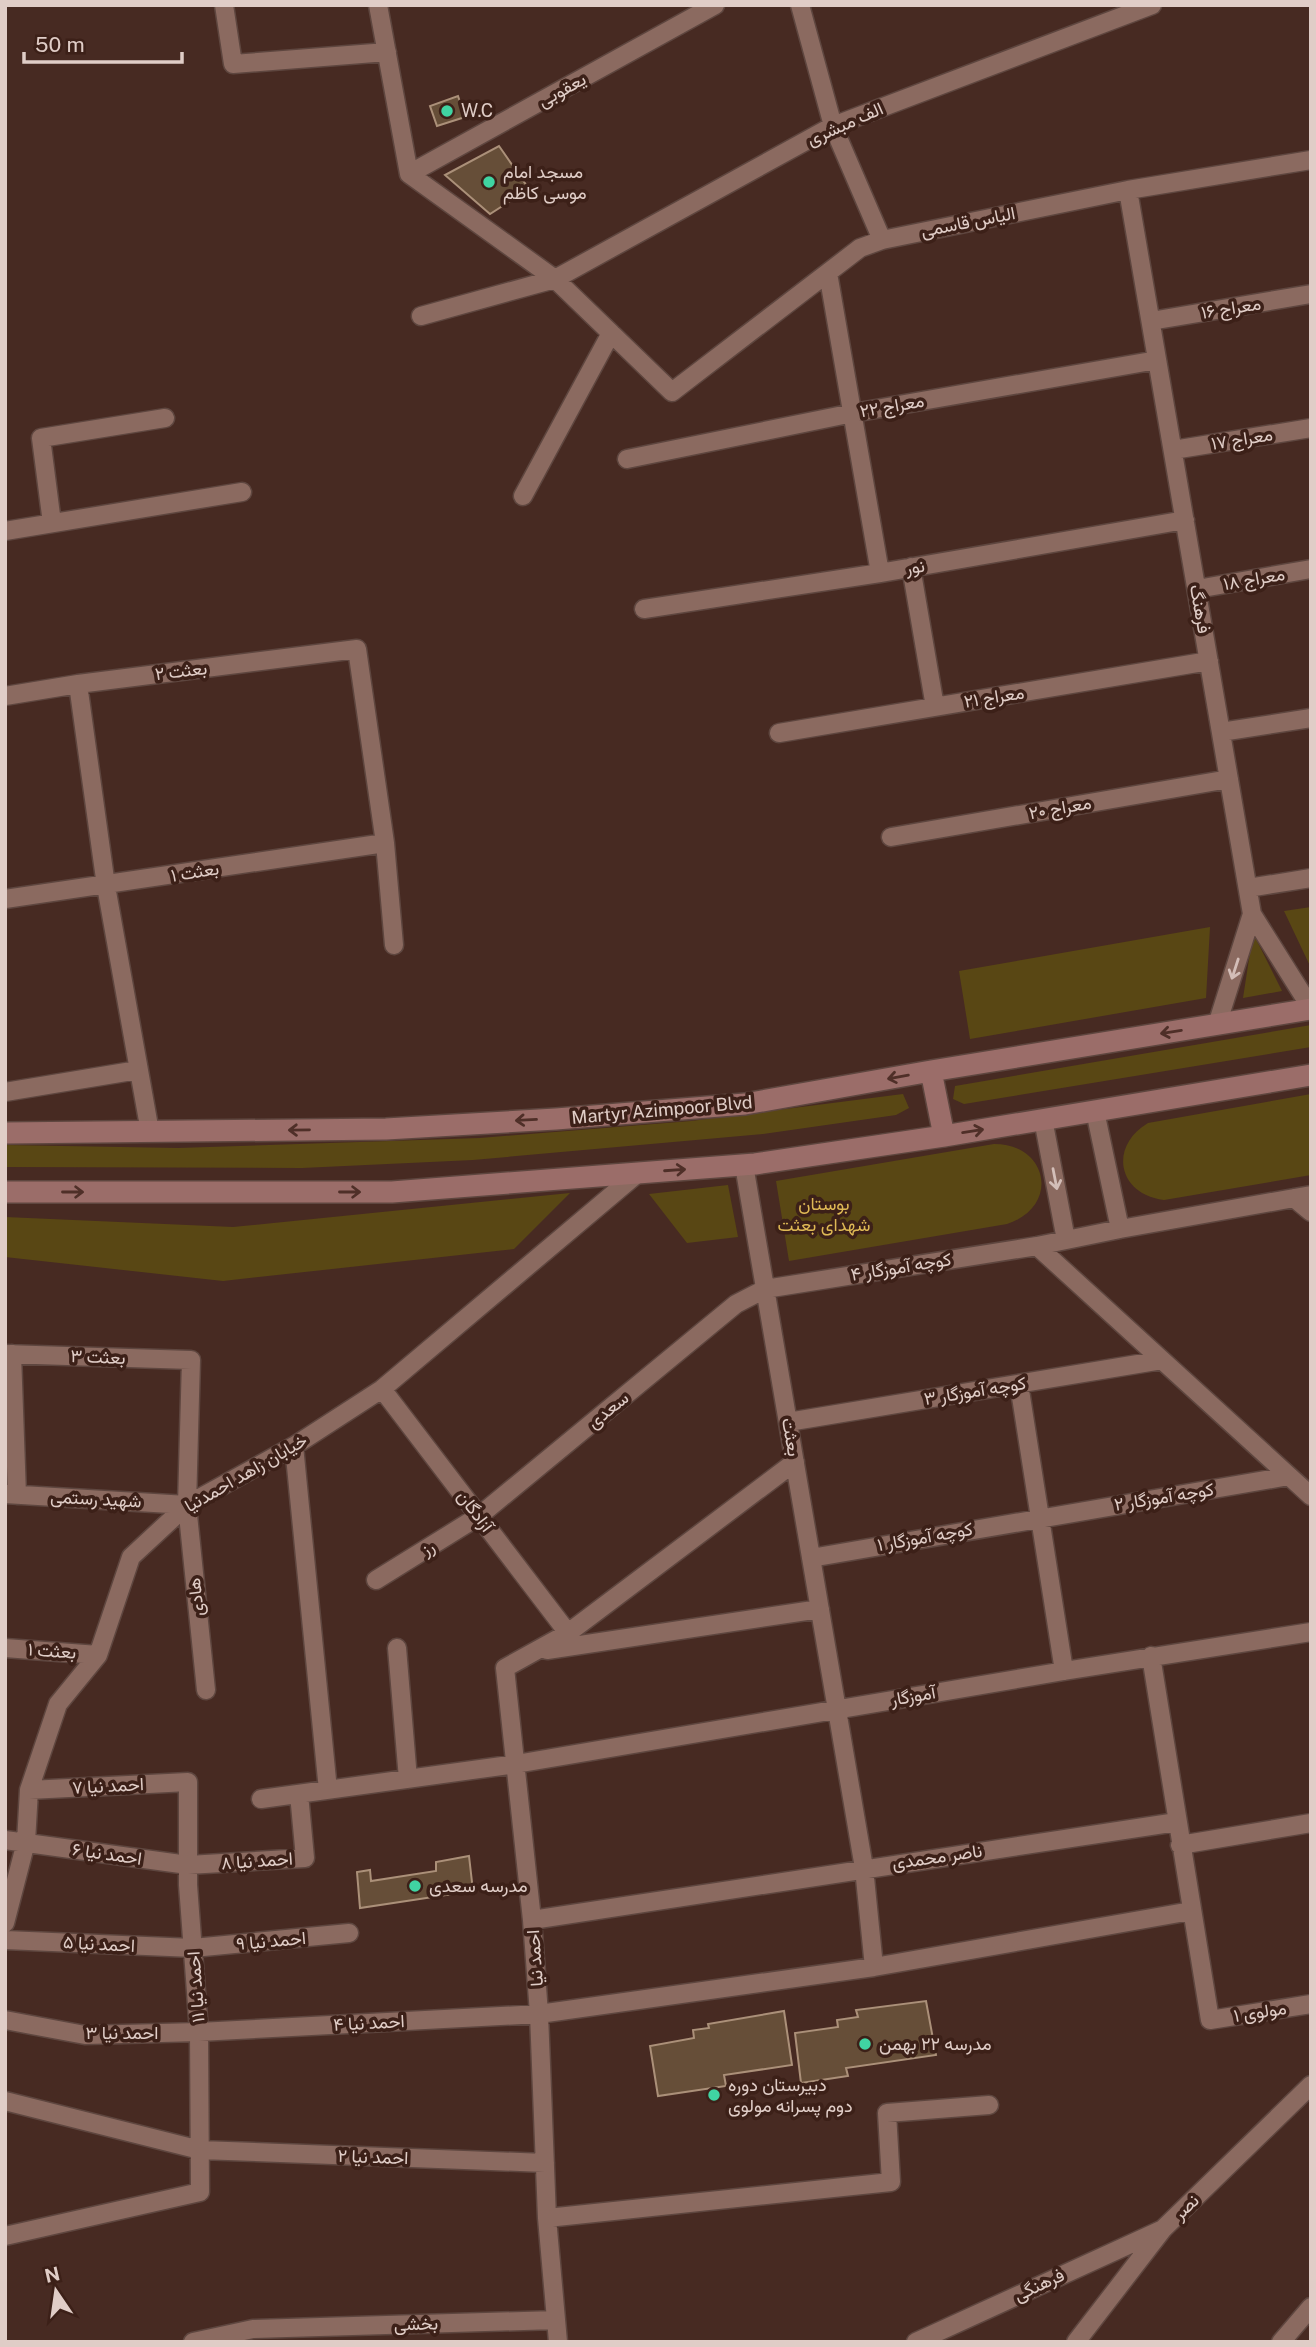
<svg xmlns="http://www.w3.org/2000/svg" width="1316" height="2347" viewBox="0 0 1316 2347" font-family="'Public Sans',Vazirmatn,sans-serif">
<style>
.green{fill:#594714}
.building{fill:#664e38;stroke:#ab9079;stroke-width:2}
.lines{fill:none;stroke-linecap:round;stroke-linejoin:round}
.street-casing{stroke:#5e463f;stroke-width:21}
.secondary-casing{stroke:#5e463f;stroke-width:24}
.street{stroke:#8b6a60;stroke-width:18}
.secondary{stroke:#9b6d69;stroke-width:21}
.oneway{stroke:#d3beb8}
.oneway2{stroke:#4f2f28}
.poi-dot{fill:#40d4a2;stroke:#3c2018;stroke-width:2.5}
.labels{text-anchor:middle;stroke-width:7;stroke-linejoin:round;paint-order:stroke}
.street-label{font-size:18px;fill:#e0cdc7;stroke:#3c2018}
.poi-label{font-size:18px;fill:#e0cdc7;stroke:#3c2018;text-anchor:start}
.park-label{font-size:18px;fill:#dfb955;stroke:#3c2018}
</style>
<rect width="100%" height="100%" fill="#472a22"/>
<path class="green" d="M1311,907V968L1284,911Z
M1210,927L1206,998L970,1039L959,971Z
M1253,933L1282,991L1243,998Z
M1311,1025V1047L964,1104L953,1099L955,1086Z
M903,1094L909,1108L896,1115L763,1134L473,1160L302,1168L5,1167V1145L178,1148L480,1138L691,1121Z
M1311,1094V1175L1164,1200C1117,1194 1109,1146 1148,1123Z
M994,1144C1049,1144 1060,1207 1007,1224L789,1261L776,1181Z
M728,1185L738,1237L687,1243L649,1194Z
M570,1193L514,1249L223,1281L5,1257V1217L233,1227Z"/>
<path class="building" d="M458,96L465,117L437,126L430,106Z
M499,146L529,189L490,214L445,175Z
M469,1856L473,1891L360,1908L357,1872L370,1870L371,1881L436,1871V1862Z
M926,2001L936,2055L846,2068L848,2076L801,2083L795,2033L838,2027L837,2020L858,2017L856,2010Z
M784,2011L792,2065L724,2075L726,2086L658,2096L650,2046L694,2038L693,2030L709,2028L708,2024Z"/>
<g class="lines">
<g class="street-casing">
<path id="street" d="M224,5L233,64L387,52
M378,5L409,174L555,279L672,392L860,248L882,240L1128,190L1311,160
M800,5L833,126L882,240
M409,174L715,5
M1128,190L1252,914L1217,1025
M828,273L880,573
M421,316L555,279L833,126L1152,5
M1151,321L1311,294
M1173,450L1311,428
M627,459L853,413L1157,360
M523,496L611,333
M52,523L41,438L165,418
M5,531L242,492
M911,567L935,707
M1197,589L1311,569
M644,609L880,573L1185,520
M78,684L106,886L150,1132
M5,696L78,684L357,649L385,843L394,945
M1221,732L1311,718
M779,733L1209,661
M891,837L1229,779
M1248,888L1311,878
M5,899L385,843
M1252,914L1311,1008
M5,1092L138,1070
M1095,1111L1120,1229
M1043,1119L1066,1240
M744,1165L864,1868L874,1967
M1294,1198L1311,1212
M1037,1246L1311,1496
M5,1354L191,1360L187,1505L206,1690
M12,1354L17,1495
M1019,1384L1064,1671
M382,1389L568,1633
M788,1422L1162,1360
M294,1446L328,1790
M5,1494L187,1505
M811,1558L1289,1476
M376,1580L479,1516L736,1304L765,1289L1037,1246L1120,1229L1311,1195
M5,1648L98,1655
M397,1648L408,1779
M547,1650L820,1609
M1151,1656L1210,2020L1311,2004
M261,1799L516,1764L1064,1671L1311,1632
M5,1840L188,1865L305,1858L299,1794
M1180,1845L1311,1823
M532,1920L1177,1822
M5,1923L26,1842L29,1790L58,1704L98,1655L131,1557L187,1505L294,1446L382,1389L638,1173
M5,1940L193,1948L349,1933
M5,2020L85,2035L199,2032L539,2014L874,1967L1191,1911
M5,2101L200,2150L545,2163
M547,2218L891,2182L887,2113L989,2105
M5,2236L200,2192L199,2032L188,1885V1782L29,1790
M193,2342L253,2329L556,2320
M558,2342L547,2218L539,2014L532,1920L505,1668L568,1633L795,1462
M916,2342L1161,2230
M1076,2342L1163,2229L1311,2085
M1281,2342L1311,2307"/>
</g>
<g class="secondary-casing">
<path id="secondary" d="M931,1071L944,1136
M5,1133L386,1129L556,1119L745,1104L931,1071L1311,1009
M5,1192H392L755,1164L944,1136L1311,1075"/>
</g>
<use href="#street" class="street"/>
<use href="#secondary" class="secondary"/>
</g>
<defs><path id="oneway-shaft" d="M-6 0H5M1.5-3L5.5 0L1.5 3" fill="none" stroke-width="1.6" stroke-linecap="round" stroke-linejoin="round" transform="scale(1.75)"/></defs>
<g class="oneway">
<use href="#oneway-shaft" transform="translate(1235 969) rotate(108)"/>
<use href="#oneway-shaft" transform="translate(1055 1179) rotate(79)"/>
</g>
<g class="oneway2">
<use href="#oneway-shaft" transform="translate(1171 1032) rotate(171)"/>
<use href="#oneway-shaft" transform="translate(898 1077) rotate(170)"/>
<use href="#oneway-shaft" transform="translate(526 1120) rotate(177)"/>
<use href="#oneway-shaft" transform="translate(299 1130) rotate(179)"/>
<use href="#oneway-shaft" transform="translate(973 1131) rotate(-9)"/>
<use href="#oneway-shaft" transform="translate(675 1170) rotate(-4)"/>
<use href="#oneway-shaft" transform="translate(73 1192)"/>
<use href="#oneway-shaft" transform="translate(350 1192)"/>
</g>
<g class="poi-dot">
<circle cx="447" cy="111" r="7"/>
<circle cx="489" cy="182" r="7"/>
<circle cx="415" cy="1886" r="7"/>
<circle cx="865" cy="2044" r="7"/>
<circle cx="714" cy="2095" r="7"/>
</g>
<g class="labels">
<g class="street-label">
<text transform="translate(562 90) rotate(-29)" y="6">یعقوبی</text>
<text transform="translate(845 124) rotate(-24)" y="6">الف مبشری</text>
<text transform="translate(968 222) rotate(-11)" y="6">الیاس قاسمی</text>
<text transform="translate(1231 308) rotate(-9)" y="6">معراج ۱۶</text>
<text transform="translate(892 406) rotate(-10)" y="6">معراج ۲۲</text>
<text transform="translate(1242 439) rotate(-9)" y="6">معراج ۱۷</text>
<text transform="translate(915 567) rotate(-10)" y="6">نور</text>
<text transform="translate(1254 579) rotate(-10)" y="6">معراج ۱۸</text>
<text transform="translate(1200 609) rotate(80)" y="6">فرهنگ</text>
<text transform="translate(181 671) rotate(-7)" y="6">بعثت ۲</text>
<text transform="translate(994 697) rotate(-9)" y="6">معراج ۲۱</text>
<text transform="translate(1060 808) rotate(-10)" y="6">معراج ۲۰</text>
<text transform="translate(195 872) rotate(-9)" y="6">بعثت ۱</text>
<text transform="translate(662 1110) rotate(-5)" y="6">Martyr Azimpoor Blvd</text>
<text transform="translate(901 1267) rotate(-9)" y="6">کوچه آموزگار ۴</text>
<text transform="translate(98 1357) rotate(2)" y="6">بعثت ۳</text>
<text transform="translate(975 1391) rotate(-9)" y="6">کوچه آموزگار ۳</text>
<text transform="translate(608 1410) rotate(-39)" y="6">سعدی</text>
<text transform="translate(791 1437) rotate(80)" y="6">بعثت</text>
<text transform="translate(246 1473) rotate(-30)" y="6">خیابان زاهد احمدنیا</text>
<text transform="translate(1164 1497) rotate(-9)" y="6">کوچه آموزگار ۲</text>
<text transform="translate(96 1499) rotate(3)" y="6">شهید رستمی</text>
<text transform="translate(475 1511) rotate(53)" y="6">آزادگان</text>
<text transform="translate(925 1537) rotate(-10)" y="6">کوچه آموزگار ۱</text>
<text transform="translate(428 1548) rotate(-32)" y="6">رز</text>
<text transform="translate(196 1597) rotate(-96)" y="6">هادی</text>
<text transform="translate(52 1651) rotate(4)" y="6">بعثت ۱</text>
<text transform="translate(913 1696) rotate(-10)" y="6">آموزگار</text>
<text transform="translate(108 1786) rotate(-3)" y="6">احمد نیا ۷</text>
<text transform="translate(107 1854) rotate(8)" y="6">احمد نیا ۶</text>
<text transform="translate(937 1857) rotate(-8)" y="6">ناصر محمدی</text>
<text transform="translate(257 1861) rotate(-4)" y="6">احمد نیا ۸</text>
<text transform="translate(271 1941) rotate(-5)" y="6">احمد نیا ۹</text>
<text transform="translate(99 1944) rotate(3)" y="6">احمد نیا ۵</text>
<text transform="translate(535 1958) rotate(-94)" y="6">احمد نیا</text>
<text transform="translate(196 1987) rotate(-94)" y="6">احمد نیا ۱۱</text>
<text transform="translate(1260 2012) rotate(-9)" y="6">مولوی ۱</text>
<text transform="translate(369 2023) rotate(-3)" y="6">احمد نیا ۴</text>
<text x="122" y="2039">احمد نیا ۳</text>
<text transform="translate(373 2157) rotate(2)" y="6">احمد نیا ۲</text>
<text transform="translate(1186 2207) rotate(-44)" y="6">نصر</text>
<text transform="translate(1039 2285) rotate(-25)" y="6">فرهنگی</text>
<text transform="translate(416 2324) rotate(-2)" y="6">بخشی</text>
</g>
<g class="poi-label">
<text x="461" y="117">W.C</text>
<text x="503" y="178">مسجد امام<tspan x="503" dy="21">موسی کاظم</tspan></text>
<text x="429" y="1892">مدرسه سعدی</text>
<text x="879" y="2050">مدرسه ۲۲ بهمن</text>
<text x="728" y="2091">دبیرستان دوره<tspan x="728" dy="21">دوم پسرانه مولوی</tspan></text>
</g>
<g class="park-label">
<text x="824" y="1210">بوستان<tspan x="824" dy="21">شهدای بعثت</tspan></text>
</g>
</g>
<rect width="1316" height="2347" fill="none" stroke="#e0cdc7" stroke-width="14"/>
<g transform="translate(56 2291) rotate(347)" stroke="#3c2018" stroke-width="5" paint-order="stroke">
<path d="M0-5L12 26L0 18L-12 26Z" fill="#e0cdc7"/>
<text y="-10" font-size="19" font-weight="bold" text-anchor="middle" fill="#e0cdc7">N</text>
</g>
<path d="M24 52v10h158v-10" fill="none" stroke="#e0cdc7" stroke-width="3.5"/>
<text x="35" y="52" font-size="21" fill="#e0cdc7" stroke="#3c2018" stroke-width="5" paint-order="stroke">50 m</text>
</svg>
